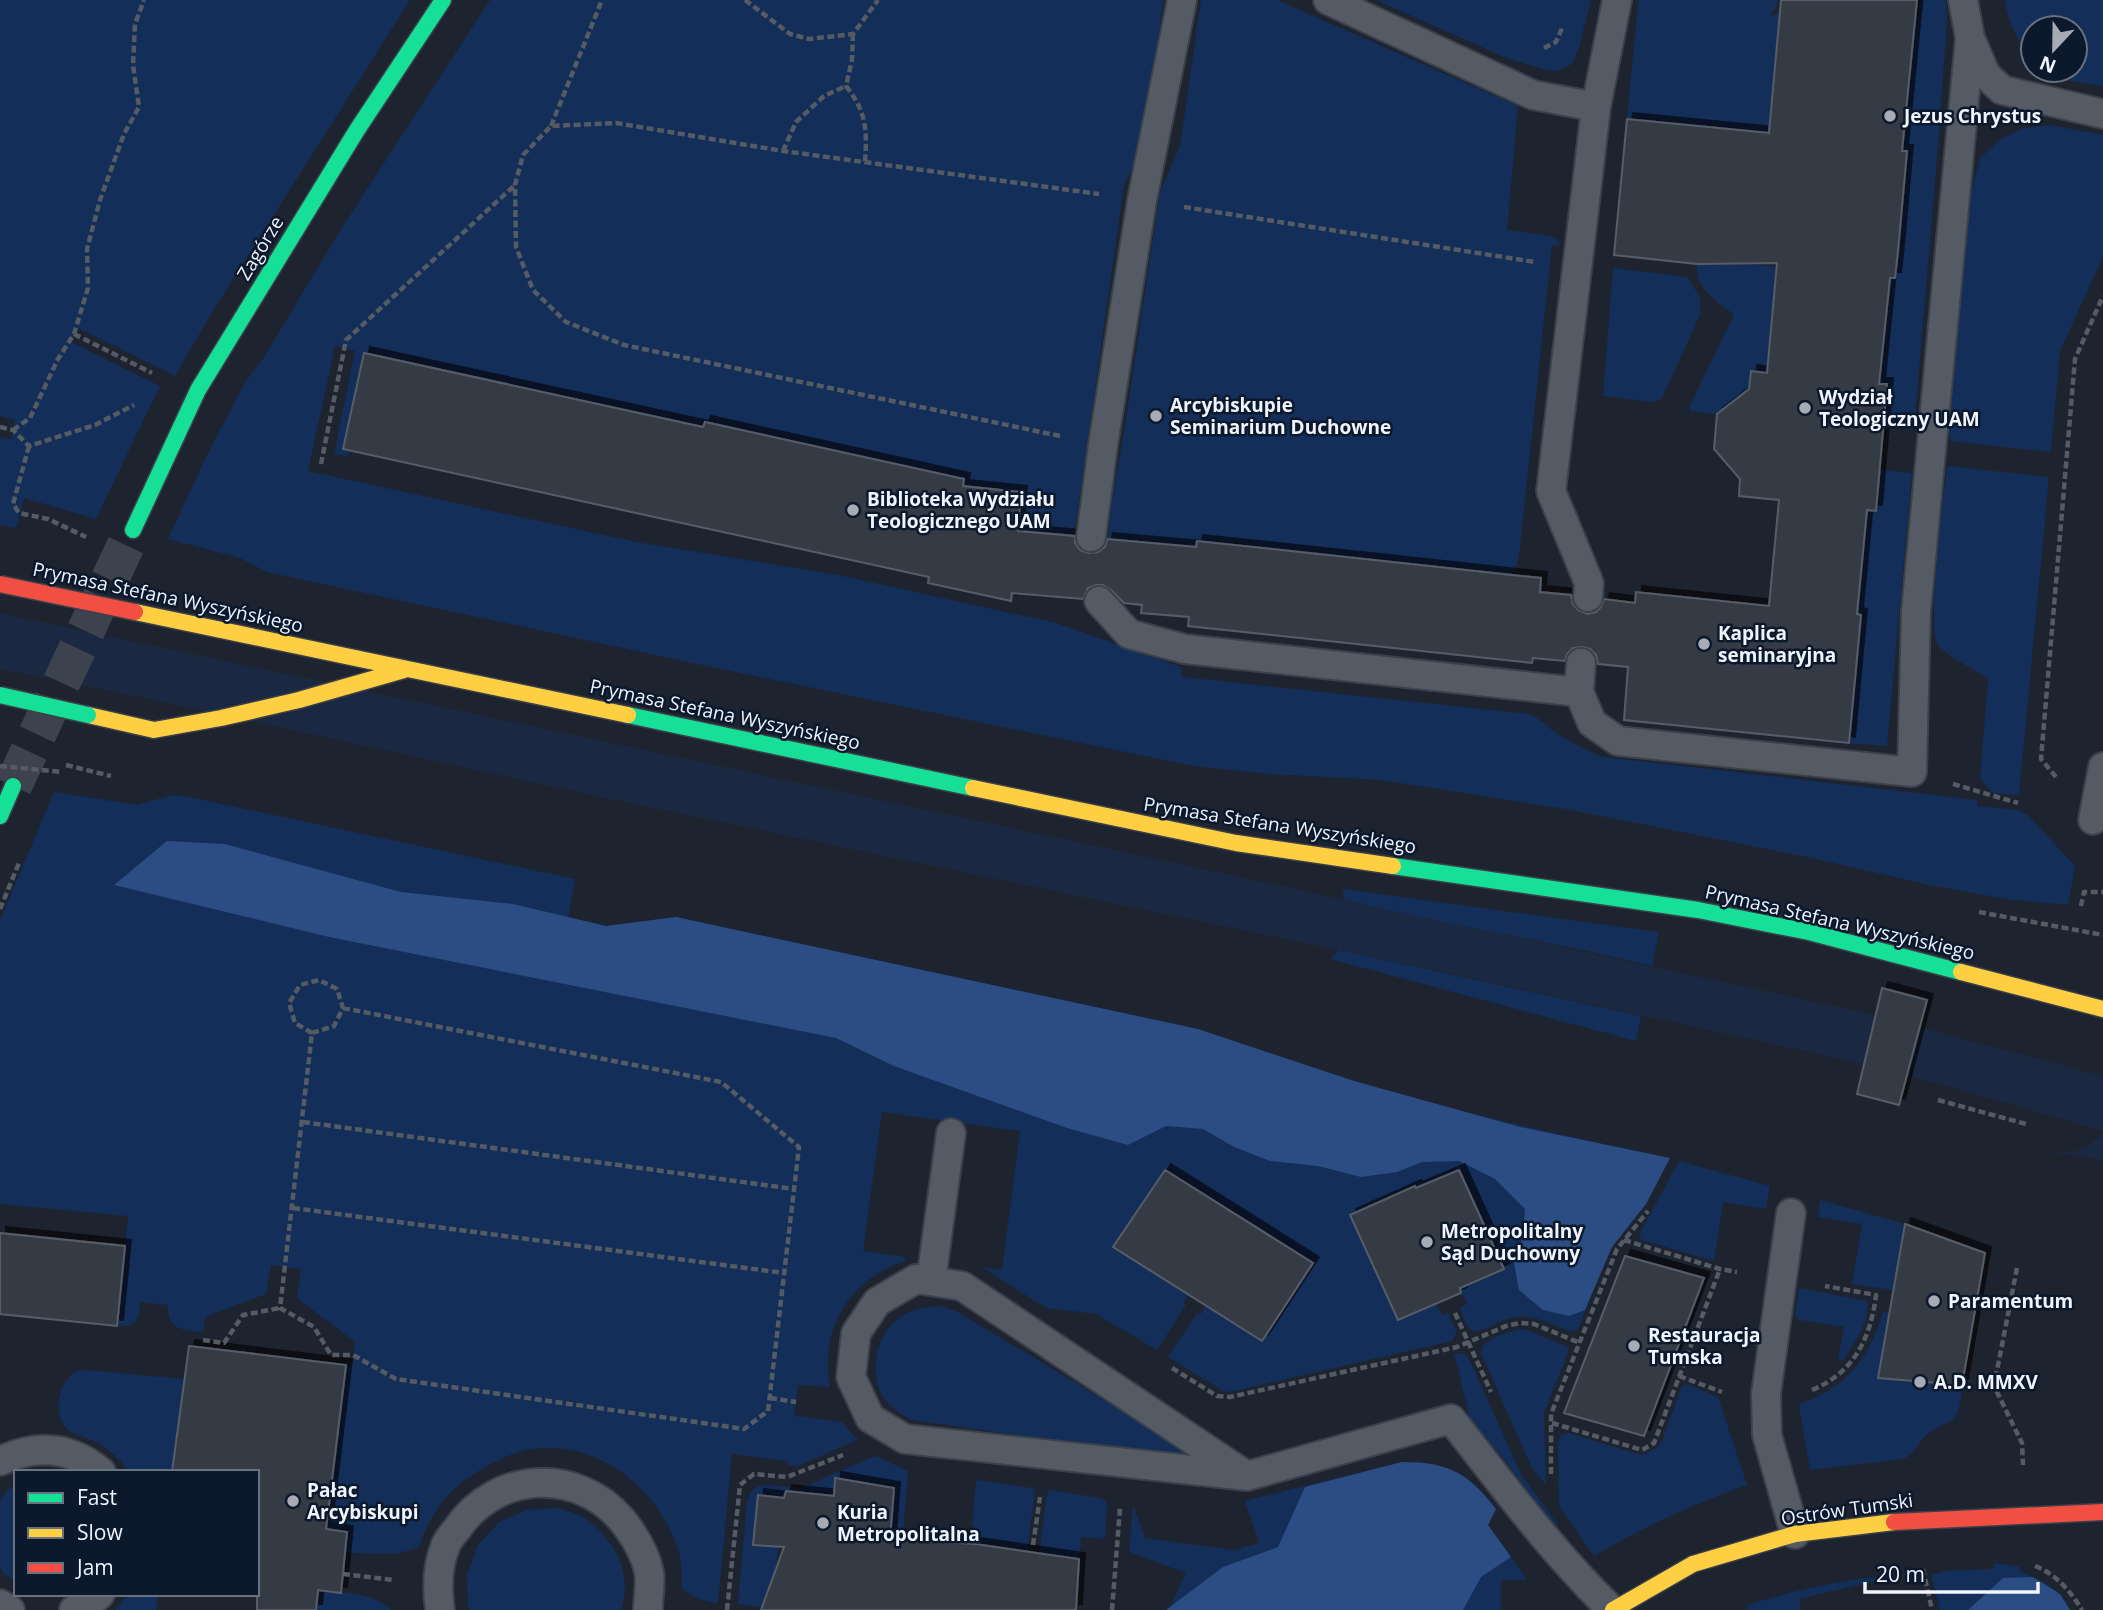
<svg xmlns="http://www.w3.org/2000/svg" width="2103" height="1610" viewBox="0 0 2103 1610" font-family="'Open Sans',sans-serif">
<style>
.built{fill:#1a2941}
.green{fill:#132e59}
.forest{fill:#2b4d83}
.building{fill:#353b44;stroke:#575d67;stroke-width:2;filter:url(#shadow)}
.lines{fill:none;stroke-linecap:round;stroke-linejoin:round}
.secondary-tunnel{stroke:#3c434e;stroke-width:38;stroke-dasharray:38 19;stroke-linecap:butt}
.lane-casing{stroke:#3b4049;stroke-width:32}
.fast-casing{stroke:#3b4049;stroke-width:19}
.slow-casing{stroke:#3b4049;stroke-width:19}
.jam-casing{stroke:#3b4049;stroke-width:19}
.path{stroke:#545b63;stroke-width:4.5;stroke-dasharray:7 3.5;stroke-linecap:butt}
.lane{stroke:#555b65;stroke-width:28}
.fast{stroke:#16e098;stroke-width:16}
.slow{stroke:#ffcf43;stroke-width:16}
.jam{stroke:#f24e42;stroke-width:16}
.fast-bridge-casing{stroke:#3b4049;stroke-width:19;stroke-linecap:butt}
.jam-bridge-casing{stroke:#3b4049;stroke-width:19;stroke-linecap:butt}
.path-bridge{stroke:#545b63;stroke-width:4.5;stroke-dasharray:7 3.5;stroke-linecap:butt}
.fast-bridge{stroke:#16e098;stroke-width:16}
.jam-bridge{stroke:#f24e42;stroke-width:16}
.poi-dot{fill:#a6abb5;stroke:#0c192d;stroke-width:2.5}
.labels{text-anchor:middle;stroke-width:5;stroke-linejoin:round;paint-order:stroke}
.poi-label{font-size:19px;font-weight:bold;fill:#eff4fd;stroke:#0c192d;text-anchor:start}
.street-label{font-size:19px;fill:#eff4fd;stroke:#0c192d}
</style>
<defs>
<filter id="shadow"><feDropShadow dx="6" dy="-6" stdDeviation="0" flood-color="#0009"/></filter>
</defs>
<rect width="100%" height="100%" fill="#1d242f"/>
<path class="built" d="M0,613L1134,854L1866,1013L2103,1076V1131L1943,1085L1855,1062L1440,971L596,796L140,697L0,669Z
M2103,1134V1160L2052,1152H2073L2091,1144Z"/>
<path class="green" d="M0,0H410L211,314L175,376L78,328L71,342L160,386L96,519L24,498L16,528L0,525V437L11,439L15,420L0,416Z
M490,0H1163L1146,139L1124,186L1074,536L1018,531L1021,492L963,486V479L705,422L703,427L365,353L344,449L350,451L348,456L334,454L355,351L335,346L308,471L636,542L838,575L1056,623L1181,667L1182,677L1529,714C1539,718 1544,724 1552,730C1568,741 1585,750 1603,757L1977,800V806L2017,810L2027,814L2075,866L2068,905L2006,899L1930,885L1807,857L1566,809L1381,780L1271,774L1194,766L721,669L267,572L240,558L168,539L206,457L244,384L264,357L343,226Z
M1201,0H1277L1518,106L1507,230L1551,236L1558,240L1560,246L1552,245L1519,556L1513,575L1197,541L1195,553L1183,546L1108,539L1112,500L1123,439L1160,192L1180,146Z
M1376,0H1591L1579,47L1572,64L1557,71L1542,69L1504,57Z
M1639,0H1777V7L1770,13L1773,16L1779,12H1792L1776,51L1789,139L1715,128L1627,119L1637,13Z
M1921,0H1946L1947,21L1938,147L1914,429L1883,426L1885,402H1889V384L1879,385L1890,278H1895L1905,179L1820,142L1914,28L1909,21L1910,15L1919,16Z
M2005,0H2103V86L2071,81L2048,70H2075V28H2033V59C2017,41 2008,24 2005,0Z
M2050,125L2103,135V257L2060,351L2051,452L1951,441L1948,432L1968,206L1980,158L2001,139L2023,128Z
M1702,260L1776,267L1767,373L1751,372L1748,397H1739L1717,414L1690,411L1689,408L1734,314C1717,302 1694,288 1697,264Z
M1613,268L1687,277L1700,297V315L1662,398L1655,402L1603,396Z
M1947,466L2049,477L2019,795L1993,793L1980,779L1988,678C1976,671 1944,654 1938,645C1926,627 1944,495 1947,466Z
M1879,470L1912,473L1887,746L1849,743L1861,616L1857,614L1867,509L1878,510L1880,493L1877,492Z
M54,792L137,805L172,795L189,797L575,879L568,919L606,926L676,917L1198,1029L1294,1083L1311,1067C1429,1106 1549,1133 1670,1158L1646,1204L1618,1238L1607,1255L1578,1329L1574,1331H1569C1550,1324 1531,1313 1510,1318C1501,1320 1482,1333 1474,1331C1466,1329 1463,1315 1460,1308L1467,1304L1460,1288L1504,1268L1459,1170L1416,1189L1414,1186L1350,1215L1398,1320L1437,1304L1442,1315L1448,1313L1457,1332L1452,1341L1230,1392L1223,1391L1168,1357L1197,1313L1201,1314L1206,1306L1262,1341L1313,1263L1165,1170L1113,1246L1188,1295L1183,1303L1186,1305L1157,1350L1096,1314L1046,1308L982,1267L1002,1270L1020,1131L882,1112L863,1251L905,1257V1261C849,1279 819,1330 830,1387L798,1385L794,1416L842,1422L857,1440L798,1466L788,1465V1461L732,1454L718,1603C703,1601 693,1598 682,1588C681,1574 682,1559 677,1546C657,1488 602,1444 539,1448C522,1449 504,1457 489,1465C475,1473 461,1481 450,1493C435,1508 426,1528 418,1548L396,1554L345,1553L347,1532L326,1529L346,1365L352,1366L355,1342L297,1298L301,1269L271,1265L266,1294L205,1317L203,1332C183,1330 167,1330 168,1305L141,1302C137,1319 139,1327 117,1326L128,1216L0,1204V920Z
M1343,889L1659,932L1652,966C1550,941 1446,925 1344,899Z
M1339,950L1641,1016L1636,1041L1330,959Z
M1679,1161L1770,1186L1766,1209L1723,1202L1714,1261L1645,1241L1641,1239L1639,1235Z
M1820,1200L1905,1224L1893,1290L1852,1284L1862,1224L1818,1217Z
M1799,1288L1867,1301C1870,1322 1854,1345 1842,1361L1838,1360L1844,1327L1800,1320L1795,1315Z
M939,1306L956,1311L1181,1446L1184,1451L1182,1456L1176,1458L911,1420C900,1413 889,1407 882,1395C867,1367 879,1327 907,1313C917,1308 928,1307 939,1306Z
M1883,1312L1890,1313L1878,1378L1962,1385C1961,1393 1961,1405 1957,1413C1952,1424 1939,1425 1930,1432C1918,1440 1919,1451 1903,1459L1810,1470L1799,1406L1800,1404C1847,1387 1869,1359 1883,1312Z
M1520,1329L1529,1331L1568,1347V1353L1544,1413L1546,1485L1532,1468L1481,1353L1484,1344L1497,1336Z
M1460,1353L1466,1355L1470,1361L1521,1474L1558,1525L1555,1528L1500,1454L1481,1432L1471,1423L1454,1354Z
M85,1370L184,1379L173,1472H129C119,1458 106,1446 91,1440C83,1436 73,1435 66,1428C53,1414 58,1383 74,1373C75,1372 84,1370 85,1370Z
M1687,1384L1718,1397L1747,1485C1693,1504 1643,1527 1594,1556L1559,1506L1558,1443L1560,1436L1568,1433L1641,1455C1651,1453 1656,1449 1662,1441L1682,1386Z
M875,1456L908,1471L899,1586L884,1610L895,1483H885L883,1500L844,1480L836,1478L834,1496L786,1491L784,1498L754,1545L778,1547L774,1590L762,1607L738,1604L747,1501L750,1493L757,1487L765,1485L801,1488Z
M1402,1462C1449,1462 1468,1473 1496,1509L1488,1525L1527,1580H1501V1610H1166L1170,1607L1186,1573L1129,1552L1133,1505L1145,1538L1234,1550L1259,1543L1245,1501Z
M976,1480L1032,1488L1035,1491L1027,1552L968,1610L967,1593Z
M16,1485V1581L4,1574L0,1567V1499L9,1489Z
M1050,1490L1100,1498L1105,1501L1107,1505L1105,1539L1081,1537L1079,1559L1039,1554L1047,1494Z
M558,1508C568,1512 581,1514 589,1521C616,1542 633,1576 621,1610H470L468,1606L467,1575L478,1545L499,1522L527,1510Z
M1994,1563L2020,1567L2019,1571C2039,1579 2062,1589 2070,1610H1940L1931,1575L1946,1571L1993,1569Z
M1901,1575L1799,1599L1801,1610H1747L1748,1605C1798,1589 1848,1578 1901,1575Z
M318,1590C341,1593 374,1592 391,1610H316Z
M129,1594H158L156,1610H115Z"/>
<path class="forest" d="M167,841L225,844L401,892L513,904L606,926L676,917L1198,1029L1354,1081L1520,1127L1670,1158L1646,1204L1612,1247L1585,1310L1569,1316L1543,1310L1519,1290L1514,1263L1523,1236L1525,1209L1495,1179L1459,1161L1422,1162L1397,1172L1361,1177L1318,1166L1270,1161L1234,1147L1203,1129L1166,1126L1128,1145L1067,1128L894,1066L836,1038L329,937L114,885Z
M1402,1462C1449,1462 1468,1473 1496,1509L1488,1525L1511,1557L1481,1577L1463,1610H1166L1223,1567L1278,1547L1305,1487Z
M2033,1577L2060,1594L2070,1610H1968L2003,1578Z"/>
<path class="building" d="M1781,0H1917L1902,151H1907L1898,251L1895,278H1890L1879,384H1887L1876,511L1867,510L1857,614L1861,615L1849,743L1624,720L1628,667L1598,664L1596,655L1590,649L1583,647L1573,648L1567,654L1565,661L1533,658L1532,663L1188,626L1189,617L1141,613L1142,605L1124,603L1111,590L1103,585H1096L1088,588L1083,599L1012,593L1011,601L928,583L929,577L343,449L364,353L703,427L705,422L964,479L963,486L1021,492L1018,531L1075,536V543L1080,550L1088,553L1098,552L1105,547L1107,539L1196,547L1197,541L1541,578L1540,592L1571,595L1573,604L1578,610L1587,614L1596,612L1601,607L1604,599L1635,603L1636,592L1769,606L1779,500L1739,496L1740,479L1714,449L1717,414L1749,389L1751,371L1767,373L1777,263L1697,264L1614,255L1627,119L1769,133Z
M1882,988L1927,1000L1899,1105L1857,1094Z
M1165,1170L1313,1263L1262,1341L1113,1247Z
M1459,1170L1504,1269L1460,1288L1461,1293L1398,1320L1350,1215L1415,1186L1416,1188Z
M1905,1224L1985,1253L1962,1385L1878,1378Z
M0,1233L125,1246L117,1326L0,1314Z
M1625,1256L1704,1278L1644,1436L1564,1413Z
M189,1346L346,1365L326,1529L347,1532L341,1593L318,1590L316,1610H257V1472H172Z
M835,1478L894,1488L890,1539L975,1544L1079,1559L1076,1610H761L784,1547L753,1545L758,1495L784,1498L786,1491L834,1496Z"/>
<g class="lines">
<path class="secondary-tunnel" d="M13,786L133,530"/>
<g class="lane-casing">
<path id="lane" d="M1328,0L1533,95L1596,107L1617,0
M1963,0L1970,38L1986,75L2002,90L2103,114
M1091,537L1103,445L1142,200L1182,0
M1588,597L1589,583L1551,491L1596,107
M1099,601L1129,634L1185,649L1579,692
M1581,663L1579,692L1592,723L1618,741L1912,772L1916,611L1970,38
M2093,820L2103,767
M1791,1213L1766,1394L1767,1435L1795,1534
M931,1281L951,1133
M0,1461C36,1444 70,1446 101,1472
M1247,1476L962,1286L916,1279L877,1302L856,1333L851,1377L870,1418L905,1439L1247,1476L1451,1419C1503,1485 1552,1552 1612,1610
M0,1604L10,1610
M74,1610L86,1606L100,1594
M440,1610C437,1589 437,1567 445,1547C447,1540 453,1534 457,1529C496,1471 577,1467 622,1520C634,1535 645,1553 649,1572C651,1584 648,1598 648,1610"/>
</g>
<g class="fast-casing">
<path id="fast" d="M133,530L198,390L357,130L443,0
M628,715L973,788
M0,816L13,786
M1393,866L1698,910L1809,932L1961,972"/>
</g>
<g class="slow-casing">
<path id="slow" d="M135,612L628,715
M88,715L154,730L221,718L299,700L404,670
M973,788L1236,843L1393,866
M1961,972L2103,1009
M1613,1610L1693,1564L1795,1534L1894,1522"/>
</g>
<g class="jam-casing">
<path id="jam" d="M1894,1522L2103,1512"/>
</g>
<path class="path" d="M745,0L790,34L809,39L853,34L878,0
M853,34L852,60L846,86C867,113 867,129 865,163
M1544,48L1556,42L1562,28
M551,126L602,0
M783,151L796,122L824,96L846,86
M1184,207L1535,262
M74,334L152,373
M0,427L13,430L29,446L95,425L134,405
M13,430L30,418L58,359L74,334L88,288L87,249L100,200L124,134L139,107L133,65L135,24L144,0
M1060,436L624,345L566,322L533,290L516,247L515,185L523,155L551,126L616,123L783,151L1099,194
M29,446L13,504L19,513L48,519L86,537
M321,464L346,340L515,185
M66,765L111,776
M2056,777L2041,759L2075,359L2103,296
M1953,784L2018,803
M2081,906L2084,892H2103
M0,909L19,863
M1979,912L2103,935
M343,1008L721,1082L799,1147L768,1411L744,1429L396,1379L353,1355H331L314,1327L280,1308L312,1033L334,1026Z
M312,1033L295,1023L289,1003L300,985L319,980L337,989L343,1008
M1938,1100L2026,1124
M303,1122L794,1189
M293,1208L784,1273
M1624,1240L1720,1269L1737,1272
M2017,1268L1994,1386L2022,1443L2023,1465
M1455,1313L1491,1392
M203,1340L224,1343L243,1315L280,1308
M1172,1368L1217,1396L1230,1397L1457,1347L1506,1326L1520,1323L1534,1324L1580,1343
M1679,1376L1722,1392
M1812,1390C1854,1373 1871,1337 1876,1295L1825,1286
M770,1398L796,1402
M1552,1423L1642,1450L1654,1443L1720,1269
M1551,1474V1414L1617,1249L1648,1211
M1033,1545L1040,1497
M2035,1566C2056,1574 2071,1592 2082,1610
M1923,1569L1932,1610
M343,1574L394,1580
M727,1610L740,1485L754,1474L787,1477L843,1455
M1112,1610L1120,1508"/>
<use href="#lane" class="lane"/>
<use href="#fast" class="fast"/>
<use href="#slow" class="slow"/>
<use href="#jam" class="jam"/>
<g class="fast-bridge-casing">
<path id="fast-bridge" d="M0,695L88,715"/>
</g>
<g class="jam-bridge-casing">
<path id="jam-bridge" d="M0,584L135,612"/>
</g>
<path class="path-bridge" d="M0,766L62,772"/>
<use href="#fast-bridge" class="fast-bridge"/>
<use href="#jam-bridge" class="jam-bridge"/>
</g>
<g class="poi-dot">
<circle cx="1890" cy="116" r="7"/>
<circle cx="1805" cy="408" r="7"/>
<circle cx="1156" cy="416" r="7"/>
<circle cx="853" cy="510" r="7"/>
<circle cx="1704" cy="644" r="7"/>
<circle cx="1427" cy="1242" r="7"/>
<circle cx="1934" cy="1301" r="7"/>
<circle cx="1634" cy="1346" r="7"/>
<circle cx="1920" cy="1382" r="7"/>
<circle cx="293" cy="1501" r="7"/>
<circle cx="823" cy="1523" r="7"/>
</g>
<g class="labels">
<g class="poi-label">
<text x="1904" y="123">Jezus Chrystus</text>
<text x="1819" y="404">Wydział<tspan x="1819" dy="22">Teologiczny UAM</tspan></text>
<text x="1170" y="412">Arcybiskupie<tspan x="1170" dy="22">Seminarium Duchowne</tspan></text>
<text x="867" y="506">Biblioteka Wydziału<tspan x="867" dy="22">Teologicznego UAM</tspan></text>
<text x="1718" y="640">Kaplica<tspan x="1718" dy="22">seminaryjna</tspan></text>
<text x="1441" y="1238">Metropolitalny<tspan x="1441" dy="22">Sąd Duchowny</tspan></text>
<text x="1948" y="1308">Paramentum</text>
<text x="1648" y="1342">Restauracja<tspan x="1648" dy="22">Tumska</tspan></text>
<text x="1934" y="1389">A.D. MMXV</text>
<text x="307" y="1497">Pałac<tspan x="307" dy="22">Arcybiskupi</tspan></text>
<text x="837" y="1519">Kuria<tspan x="837" dy="22">Metropolitalna</tspan></text>
</g>
<g class="street-label">
<text transform="translate(260 248) rotate(-59)" y="7">Zagórze</text>
<text transform="translate(168 597) rotate(12)" y="7">Prymasa Stefana Wyszyńskiego</text>
<text transform="translate(725 714) rotate(12)" y="7">Prymasa Stefana Wyszyńskiego</text>
<text transform="translate(1280 825) rotate(9)" y="7">Prymasa Stefana Wyszyńskiego</text>
<text transform="translate(1840 922) rotate(13)" y="7">Prymasa Stefana Wyszyńskiego</text>
<text transform="translate(1847 1509) rotate(-8)" y="7">Ostrów Tumski</text>
</g>
</g>
<rect x="14" y="1470" width="245" height="126" fill="#0c192d" stroke="#677180" stroke-width="2"/>
<rect x="28" y="1493" width="35" height="10" fill="#16e098" stroke="#677180" stroke-width="2"/>
<text x="77" y="1505" font-size="21" fill="#eff4fd">Fast</text>
<rect x="28" y="1528" width="35" height="10" fill="#ffcf43" stroke="#677180" stroke-width="2"/>
<text x="77" y="1540" font-size="21" fill="#eff4fd">Slow</text>
<rect x="28" y="1563" width="35" height="10" fill="#f24e42" stroke="#677180" stroke-width="2"/>
<text x="77" y="1575" font-size="21" fill="#eff4fd">Jam</text>
<g transform="translate(2054 49) rotate(202)"><circle r="33" fill="#0c192d" stroke="#677180" stroke-width="2"/>
<path d="M0-5L12 26L0 18L-12 26Z" fill="#a6abb5"/>
<text y="-10" font-size="19" font-weight="bold" text-anchor="middle" fill="#eff4fd">N</text>
</g>
<path d="M1865 1582v10h173v-10" fill="none" stroke="#eff4fd" stroke-width="3.5"/>
<text x="1876" y="1582" font-size="21" fill="#eff4fd" stroke="#0c192d" stroke-width="5" paint-order="stroke">20 m</text>
</svg>
